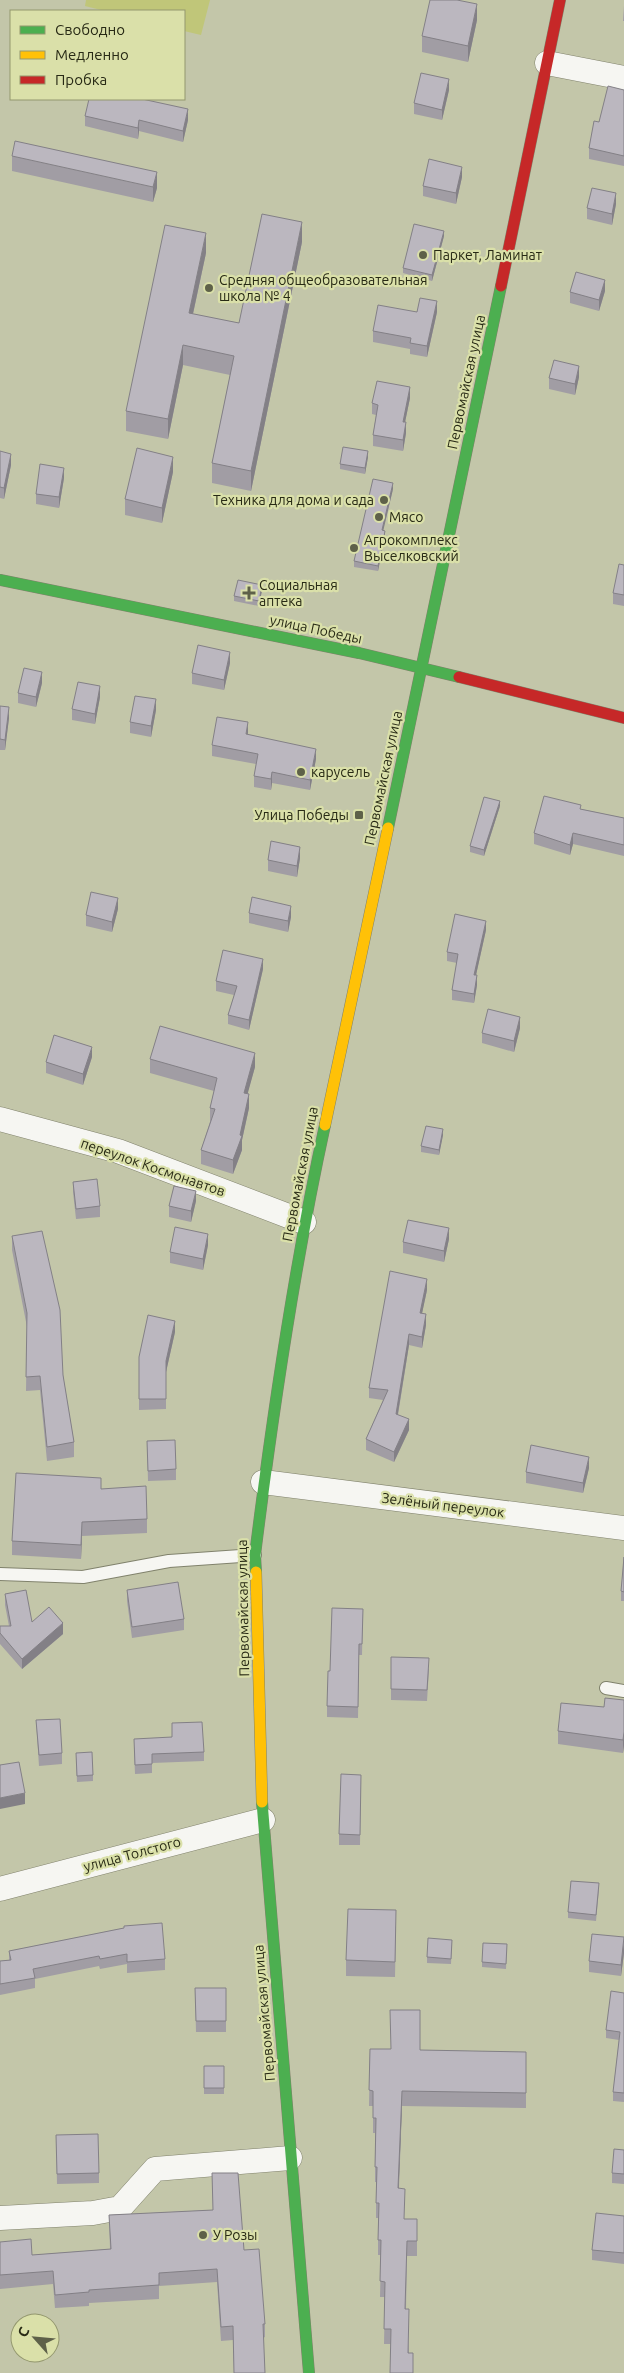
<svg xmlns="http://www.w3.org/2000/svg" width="624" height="2373" viewBox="0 0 624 2373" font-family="Ubuntu,sans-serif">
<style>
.green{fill:#c0c679}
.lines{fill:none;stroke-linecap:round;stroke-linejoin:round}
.lane-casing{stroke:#80826c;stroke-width:14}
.street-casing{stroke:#80826c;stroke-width:25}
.fast-casing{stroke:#80826c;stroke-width:12}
.slow-casing{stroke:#80826c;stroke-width:12}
.jam-casing{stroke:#80826c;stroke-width:12}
.lane{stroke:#f6f6f2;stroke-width:12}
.street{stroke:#f6f6f2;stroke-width:24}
.fast{stroke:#4caf50;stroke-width:11}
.slow{stroke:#ffc107;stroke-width:11}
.jam{stroke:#c62828;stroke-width:11}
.wall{fill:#a19da4}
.shaded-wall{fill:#838086}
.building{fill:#bbb7bf;stroke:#838086}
.poi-dot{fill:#5e6149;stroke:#dae0a9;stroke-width:2}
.labels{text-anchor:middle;stroke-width:4.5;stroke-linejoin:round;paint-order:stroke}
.poi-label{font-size:14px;fill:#282a15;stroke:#dae0a9;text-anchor:start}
.street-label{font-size:14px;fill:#282a15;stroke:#dae0a9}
</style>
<rect width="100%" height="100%" fill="#c3c6a9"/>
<path class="green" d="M86,0H210L201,35L184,31V11H105L85,6Z"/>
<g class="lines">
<g class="lane-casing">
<path id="lane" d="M0,1574L83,1577L169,1561L255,1555
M606,1688L624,1691"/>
</g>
<g class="street-casing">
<path id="street" d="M547,63L624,78
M0,1119L118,1151L304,1222
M263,1482L624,1528
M0,1889L263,1820
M0,2218L93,2213L120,2208L155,2169L290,2158"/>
</g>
<g class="fast-casing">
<path id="fast" d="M0,580L359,653L459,677
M388,828L501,286
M256,1572L255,1555C273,1410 294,1267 325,1125
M262,1802L309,2373"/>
</g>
<g class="slow-casing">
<path id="slow" d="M325,1125L388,828
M256,1572L262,1802"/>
</g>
<g class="jam-casing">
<path id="jam" d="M501,286L560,0
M459,677L624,718"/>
</g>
<use href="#lane" class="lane"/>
<use href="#street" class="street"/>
<use href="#fast" class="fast"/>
<use href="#slow" class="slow"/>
<use href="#jam" class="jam"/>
</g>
<path class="wall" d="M624,6V21H623Z
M477,20L468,62L422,52V36Z
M449,90L442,120L414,114V103Z
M624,90V166L589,159V148L599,122Z
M85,116L188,120L183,142L139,131L138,139L85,126Z
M12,156L157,188L153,202L12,171Z
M462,177L456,204L423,196V186Z
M616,204L612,225L587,219V208Z
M444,236L432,281L403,273V268Z
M302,242L251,491L212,483V463L230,375L183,365L168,439L126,431V411L206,253L193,314L239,323Z
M605,291L599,311L570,303V292Z
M437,312L427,357L410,354V349L373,342V331Z
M579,377L575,395L549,389V378Z
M410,398L405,422L406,433L403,451L373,446V435L376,415L372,414V403Z
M0,451L11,465L4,499L0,498Z
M368,457L365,474L340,469V464Z
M173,472L162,523L125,515V499Z
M64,478L59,508L36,504V494Z
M393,489L383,530L385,536L378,571L354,567V561Z
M624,565V606L613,604V593Z
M262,590L259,606L234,601V596Z
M230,663L224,690L192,684V673Z
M42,683L36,707L18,703V693Z
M100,697L95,724L72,720V709Z
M0,706L9,718L5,750H0Z
M156,710L151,737L130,733V722Z
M247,734L316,759L310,790L272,783L271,790L254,787V776L256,764L212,756V745Z
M500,806L484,856L470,852V846Z
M581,809L624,818V856L573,844L570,855L534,844V833Z
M300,858L297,877L268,871V860Z
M118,909L112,932L86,926V915Z
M249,913L291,917L288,932L249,923Z
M486,930L476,975L477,985L474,1003L452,1000V990L457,963L447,961V952Z
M263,969L249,1030L228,1024V1015L234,995L216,991V981Z
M520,1028L514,1052L482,1043V1033Z
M92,1057L83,1085L46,1073V1062Z
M150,1059L255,1067L247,1094L249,1108L242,1140V1150L233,1174L201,1164V1150L210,1122V1108L214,1091L150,1073Z
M443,1135L439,1155L421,1152V1146Z
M73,1182L100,1206V1217L76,1219L73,1192Z
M196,1201L191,1222L169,1217V1206Z
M12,1236L63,1375L74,1442V1457L47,1461L40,1390L26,1391L27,1327L12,1250Z
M449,1239L444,1262L403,1253V1242Z
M208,1245L203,1270L170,1263V1252Z
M427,1290L422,1313L426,1325L422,1348L409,1345L398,1415L409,1430L394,1462L366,1450V1439L383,1400L369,1398V1388Z
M175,1332L166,1372V1409L139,1410V1357Z
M147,1441L176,1469V1480L148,1481Z
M589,1468L583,1493L526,1483V1472Z
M101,1489L147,1519V1533L82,1536L81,1559L12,1555V1541Z
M624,1557V1601H621V1591Z
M127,1590L184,1619V1630L132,1638L127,1601Z
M5,1594L32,1622L63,1634L22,1669L0,1644V1626H9L5,1605Z
M363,1609L362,1655H359L358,1718L327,1717V1706L330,1671Z
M391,1657L429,1669L427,1701L391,1700Z
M624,1700V1745L623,1753L558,1744V1731L604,1707Z
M36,1720L62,1753V1764L39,1766Z
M172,1723L204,1752V1761L152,1763V1773L135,1774L134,1748L172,1737Z
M76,1758L93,1775V1781L77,1782Z
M361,1775L360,1845H339V1834Z
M599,1889L596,1921L568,1918V1912Z
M396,1926L395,1977L346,1976V1960Z
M124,1928L165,1959V1970L127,1973V1964L100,1969L99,1966L35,1979V1988L0,1995V1961L9,1960V1951Z
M624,1937V1953L621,1976L589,1972V1961Z
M452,1940L451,1964L427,1963V1957Z
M507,1944L506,1969L482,1967V1962Z
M195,1988H226V2032H196Z
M624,1993V2102L613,2101V2092L619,2040L606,2038V2030Z
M370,2049L526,2052V2108L402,2106L399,2188L404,2219H417V2256H407L406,2309L409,2353L413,2373L391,2344H384L385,2297H380L381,2255H378V2218H376V2182H375V2133H373V2106H369Z
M204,2066H224V2094H204Z
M56,2135L99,2173V2183L57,2184Z
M624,2150V2184L612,2183V2173Z
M212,2173L244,2250L265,2324V2337L263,2338L265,2373H234L233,2340L221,2341L217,2282L159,2286V2299L89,2303V2306L55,2308L53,2284L0,2289V2242L32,2255L110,2249L109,2215L213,2210Z
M624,2216V2264L592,2260V2250Z"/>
<path class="shaded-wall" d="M477,4V20L468,62V46Z
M449,79V90L442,120V110Z
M188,109V120L183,142V131Z
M139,120V131L138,139V128Z
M462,167V177L456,204V193Z
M157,172V188L153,202V187Z
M616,193V204L612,225V214Z
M302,222V242L251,491V471Z
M444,231V236L432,281V275Z
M206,233V253L189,332V313Z
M605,280V291L599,311V300Z
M437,301V312L427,357V346Z
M183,345V365L168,439V419Z
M579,366V377L575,395V384Z
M410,387V398L403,432V422Z
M406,422V433L403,451V440Z
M368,451V457L365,474V468Z
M11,454V465L4,499V488Z
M173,457V472L162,523V508Z
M64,468V478L59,508V497Z
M393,483V489L382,536V530Z
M385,531V536L378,571V566Z
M262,585V590L259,606V601Z
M230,652V663L224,690V680Z
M42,672V683L36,707V697Z
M100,686V697L95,724V714Z
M156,699V710L151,737V726Z
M9,707V718L5,750V740Z
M248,722V733L246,745V734Z
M316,749V759L310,790V780Z
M272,772V783L271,790V779Z
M500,801V806L484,856V850Z
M573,833V844L570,855V845Z
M300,847V858L297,877V866Z
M118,898V909L112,932V922Z
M291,906V917L288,932V921Z
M486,921V930L474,984V975Z
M263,959V969L249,1030V1020Z
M477,975V985L474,1003V994Z
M520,1017V1028L514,1052V1041Z
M92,1047V1057L83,1085V1074Z
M255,1053V1067L244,1107V1093Z
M249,1094V1108L242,1140V1150L233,1174V1160Z
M443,1129V1135L439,1155V1150Z
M196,1191V1201L191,1222V1211Z
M449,1228V1239L444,1262V1251Z
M208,1234V1245L203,1270V1259Z
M427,1279V1290L420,1323V1313Z
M426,1314V1325L422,1348V1337Z
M175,1321V1332L166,1372V1409V1361Z
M409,1334V1345L396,1425V1414Z
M409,1419V1430L394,1462V1452Z
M589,1457V1468L583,1493V1483Z
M82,1522V1536L81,1559V1545Z
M63,1623V1634L22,1669V1659Z
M624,1732V1745L623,1753V1740Z
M25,1793V1804L0,1809V1798Z
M624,1942V1953L621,1976V1965Z
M402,2091V2106L398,2204V2188Z"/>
<path class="building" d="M430,0H457L477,4L468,46L422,36Z
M421,73L449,79L442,110L414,103Z
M608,86L624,90V156L589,148L594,121L599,122Z
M89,99H142L188,109L183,131L139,120L138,128L85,116Z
M15,141L157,172L153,187L12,156Z
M429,159L462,167L456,193L423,186Z
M592,188L616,193L612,214L587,208Z
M262,214L302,222L251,471L212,463L234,356L183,345L168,419L126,411L165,225L206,233L189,313L239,323Z
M414,224L444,231L432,275L403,268Z
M576,272L605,280L599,300L570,292Z
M420,298L437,301L427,346L410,343L411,338L373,331L378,305L417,312Z
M554,360L579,366L575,384L549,378Z
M377,381L410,387L403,422H406L403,440L373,435L378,405L372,403Z
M343,447L368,451L365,468L340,464Z
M137,448L173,457L162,508L125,499Z
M0,451L11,454L4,488L0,487Z
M40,464L64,468L59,497L36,494Z
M373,479L393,483L382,530L385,531L378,566L354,561Z
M619,564L624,565V595L613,593Z
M238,580L262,585L259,601L234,596Z
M198,645L230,652L224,680L192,673Z
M24,668L42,672L36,697L18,693Z
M78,682L100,686L95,714L72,709Z
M135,696L156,699L151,726L130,722Z
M0,706L9,707L5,740L0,739Z
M217,717L248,722L246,734L316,749L310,780L272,772L271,779L254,776L258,754L212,745Z
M544,796L581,805L580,809L624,818V845L573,833L570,845L534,833Z
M484,797L500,801L484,850L470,846Z
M271,841L300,847L297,866L268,860Z
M91,892L118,898L112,922L86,915Z
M252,897L291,906L288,921L249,913Z
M455,914L486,921L474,975H477L474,994L452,990L458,954L447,952Z
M223,950L263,959L249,1020L228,1015L237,986L216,981Z
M488,1009L520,1017L514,1041L482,1033Z
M160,1026L255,1053L244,1093L249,1094L240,1135L242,1136L233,1160L201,1150L215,1109L210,1108L217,1078L150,1059Z
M54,1035L92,1047L83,1074L46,1062Z
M426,1126L443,1129L439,1150L421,1146Z
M97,1179L100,1206L76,1209L73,1182Z
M174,1186L196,1191L191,1211L169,1206Z
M408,1220L449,1228L444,1251L403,1242Z
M175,1227L208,1234L203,1259L170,1252Z
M42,1231L60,1310L63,1375L74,1442L47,1447L40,1376L26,1377L27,1313L12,1236Z
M390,1271L427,1279L420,1313L426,1314L422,1337L409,1334L396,1414L409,1419L394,1452L366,1439L388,1390L369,1388Z
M148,1315L175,1321L166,1361V1399H139V1357Z
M175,1440L176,1469L148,1471L147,1441Z
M531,1445L589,1457L583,1483L526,1472Z
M16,1473L101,1478V1489L146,1486L147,1519L82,1522L81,1545L12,1541Z
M624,1557V1592L621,1591Z
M178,1582L184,1619L132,1627L127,1590Z
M26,1590L32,1622L49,1607L63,1623L22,1659L0,1633V1626H11L5,1594Z
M332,1608L363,1609L362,1644H359L358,1707L327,1706L328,1671H330Z
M391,1657L429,1658L427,1690L391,1689Z
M605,1698L624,1700V1732L623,1740L558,1731L561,1703L604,1707Z
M60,1719L62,1753L39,1755L36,1720Z
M202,1722L204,1752L152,1754V1764L135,1765L134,1739L172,1737V1723Z
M92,1752L93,1775L77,1776L76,1753Z
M19,1762L25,1793L0,1798V1765Z
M341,1774L361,1775L360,1835L339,1834Z
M571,1881L599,1883L596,1915L568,1912Z
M348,1909L396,1910L395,1962L346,1960Z
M162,1923L165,1959L127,1962V1954L100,1959L99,1956L33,1969L35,1978L0,1984V1961L11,1960L9,1951L124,1928V1926Z
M592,1934L624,1937L621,1965L589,1961Z
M428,1938L452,1940L451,1959L427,1957Z
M483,1943L507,1944L506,1964L482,1962Z
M195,1988H226V2021H196Z
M611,1991L624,1993V2093L613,2092L620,2032L606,2030Z
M390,2010H420V2050L526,2052V2093L402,2091L398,2188L405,2189L404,2219H417V2241H407L405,2309H409L408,2353H413V2373H390L391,2329H384L385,2282L380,2281L381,2240H378L379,2203H376L377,2167H375L376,2118H373V2091L369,2090L370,2049H391Z
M204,2066H224V2088H204Z
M98,2134L99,2173L57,2174L56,2135Z
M614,2149L624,2150V2174L612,2173Z
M212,2173H238L244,2250L259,2249L265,2324H263L265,2373H234L233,2326L221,2327L217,2269L159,2273V2285L89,2290V2292L55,2295L53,2271L0,2275V2242L31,2239L32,2255L111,2249L109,2215L213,2210Z
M596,2213L624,2216V2253L592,2250Z"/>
<g class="poi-dot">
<circle cx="423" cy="255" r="5"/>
<circle cx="209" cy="288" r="5"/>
<circle cx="384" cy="500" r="5"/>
<circle cx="379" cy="517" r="5"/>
<circle cx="354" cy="548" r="5"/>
<path d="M246.5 585.5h5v5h5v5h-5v5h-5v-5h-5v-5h5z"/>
<circle cx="301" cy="772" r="5"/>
<rect x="354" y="810" width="10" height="10" rx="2.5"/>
<circle cx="203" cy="2235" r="5"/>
</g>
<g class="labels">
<g class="poi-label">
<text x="433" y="260">Паркет, Ламинат</text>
<text x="219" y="285">Средняя общеобразовательная<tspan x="219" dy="16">школа № 4</tspan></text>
<text x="374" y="505" text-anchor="end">Техника для дома и сада</text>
<text x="389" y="522">Мясо</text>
<text x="364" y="545">Агрокомплекс<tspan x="364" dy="16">Выселковский</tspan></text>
<text x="259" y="590">Социальная<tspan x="259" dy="16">аптека</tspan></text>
<text x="311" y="777">карусель</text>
<text x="349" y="820" text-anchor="end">Улица Победы</text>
<text x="213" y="2240">У Розы</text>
</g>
<g class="street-label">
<text transform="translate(466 382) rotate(-78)" y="5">Первомайская улица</text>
<text transform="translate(316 629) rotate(12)" y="5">улица Победы</text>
<text transform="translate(383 778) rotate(-78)" y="5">Первомайская улица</text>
<text transform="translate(153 1167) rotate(19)" y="5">переулок Космонавтов</text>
<text transform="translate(300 1174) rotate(-79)" y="5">Первомайская улица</text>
<text transform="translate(443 1505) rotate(7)" y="5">Зелёный переулок</text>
<text transform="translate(243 1608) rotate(-91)" y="5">Первомайская улица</text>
<text transform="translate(132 1854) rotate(-15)" y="5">улица Толстого</text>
<text transform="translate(264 2013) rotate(-95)" y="5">Первомайская улица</text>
</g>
</g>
<rect x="10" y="10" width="175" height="90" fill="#dae0a9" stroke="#93976e"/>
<rect x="20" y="26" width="25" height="8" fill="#4caf50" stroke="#93976e"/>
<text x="55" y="35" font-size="15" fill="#282a15">Свободно</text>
<rect x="20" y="51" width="25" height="8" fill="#ffc107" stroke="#93976e"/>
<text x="55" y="60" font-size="15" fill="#282a15">Медленно</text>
<rect x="20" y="76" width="25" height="8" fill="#c62828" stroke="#93976e"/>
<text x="55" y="85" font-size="15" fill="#282a15">Пробка</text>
<g transform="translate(35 2338) rotate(297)"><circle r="24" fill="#dae0a9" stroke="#93976e"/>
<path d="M0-4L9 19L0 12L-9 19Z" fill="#5e6149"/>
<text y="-8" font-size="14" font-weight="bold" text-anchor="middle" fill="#282a15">С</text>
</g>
</svg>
